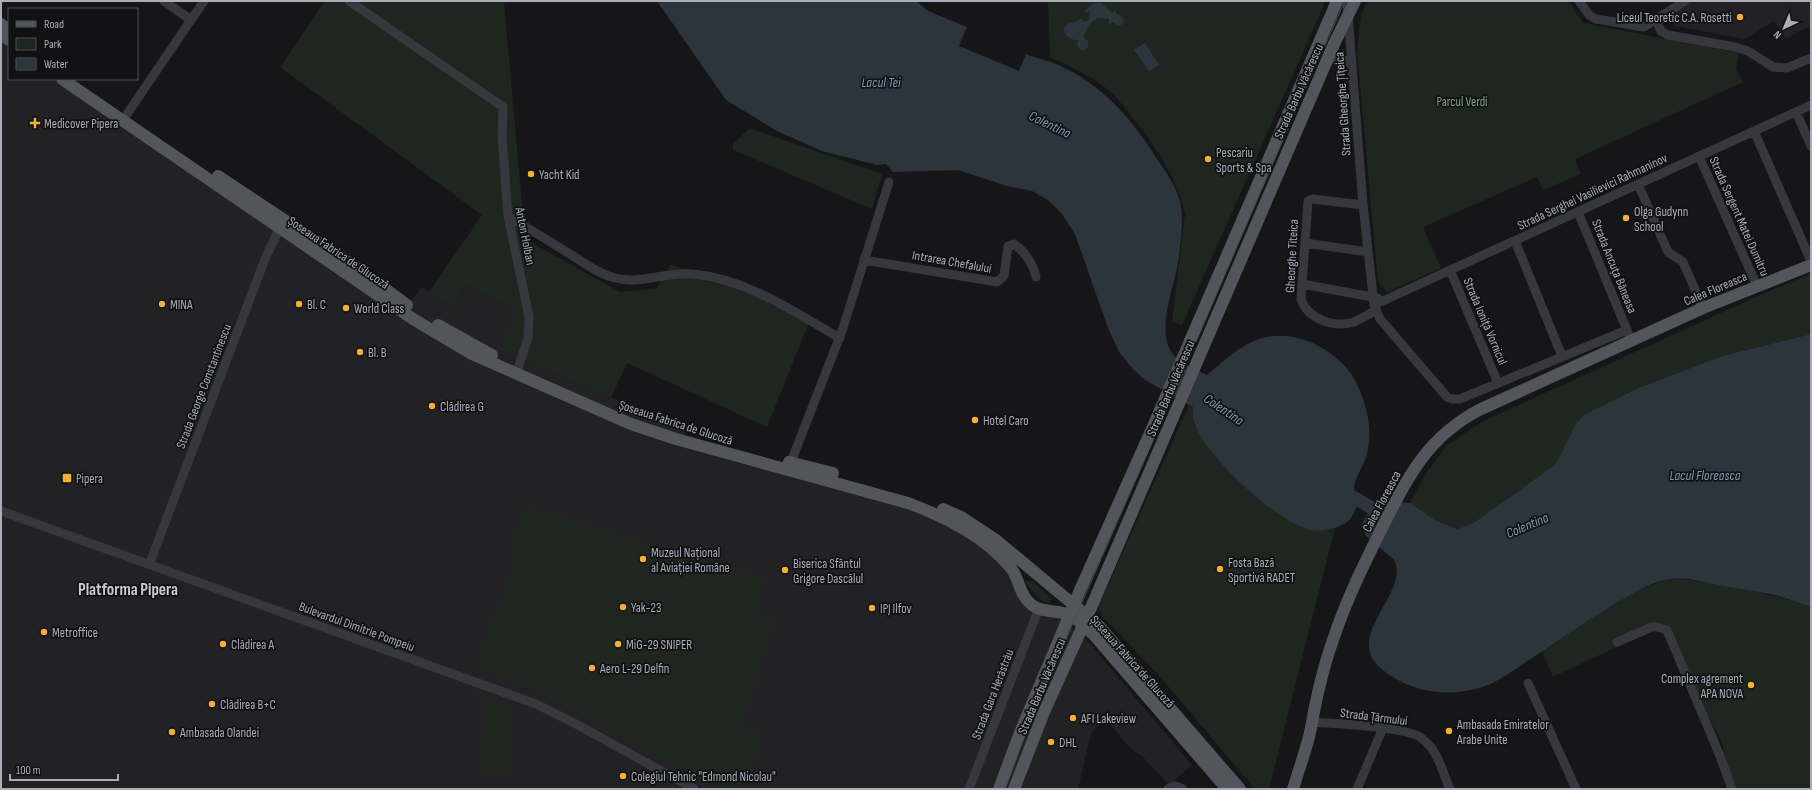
<svg xmlns="http://www.w3.org/2000/svg" width="1812" height="790" viewBox="0 0 1812 790" font-family="'Sofia Sans Condensed',sans-serif">
<style>
.built{fill:#222225}
.green{fill:#1e261f}
.water{fill:#2c353c}
.lines{fill:none;stroke-linecap:round;stroke-linejoin:round}
.river{stroke:#2c353c;stroke-width:13}
.minor{stroke:#37383d;stroke-width:9}
.major{stroke:#53555c;stroke-width:12}
.tram{stroke:#4a4c52;stroke-width:1}
.poi-dot{fill:#f2b134;stroke:#111113;stroke-width:1.5}
.labels{text-anchor:middle;stroke-width:3.5;stroke-linejoin:round;paint-order:stroke}
.poi-label{font-size:13px;fill:#a8adb8;stroke:#111113;text-anchor:start}
.street-label{font-size:13px;fill:#a8adb8;stroke:#111113}
.park-label{font-size:13px;fill:#7fa381;stroke:#111113}
.water-label{font-size:14px;font-style:italic;fill:#7f9bb3;stroke:#111113}
.district-label{font-size:17px;font-weight:bold;fill:#c9ccd4;stroke:#111113}
</style>
<rect width="100%" height="100%" fill="#161618"/>
<path class="built" d="M1685,1H1811V25L1786,39L1774,21L1745,39L1675,26L1667,13Z
M1,30L9,36V79H68L407,306L422,287L453,307L465,284L518,311L500,350L611,398L688,425L682,444L899,502L948,523L1007,568L1015,588L1056,616L1085,638L1192,765L1169,785L1143,757L1129,747L1104,717L1091,734L1078,789H1Z"/>
<path class="green" d="M325,1H504L525,239L620,292L657,288L671,264L680,268L722,277L810,320L767,427L627,363L611,398L500,350L517,311L465,284L453,307L429,292L482,215L280,67Z
M1048,1H1323L1324,5L1182,325L1172,322L1185,214C1177,176 1153,143 1129,113C1123,107 1118,97 1111,92C1093,77 1071,67 1050,57Z
M1367,1H1568L1583,23L1739,53L1736,69L1743,82L1575,159L1581,174L1543,190L1537,177L1423,227L1441,268L1387,292L1378,282L1357,51L1361,15Z
M750,128L882,174L872,209L733,150V144Z
M1811,274V334L1722,356L1641,387L1585,414L1556,464L1472,524L1457,529L1435,520L1410,503L1426,473L1446,446L1481,422L1771,290Z
M1189,405L1193,407C1193,412 1192,418 1194,422C1206,454 1274,520 1308,529C1317,531 1326,530 1335,528L1269,789H1255L1156,672L1102,616L1098,607Z
M526,506L765,578L755,612L774,618L742,727L763,734L747,789H717L550,697L476,667L516,558L509,555Z
M1670,578C1719,582 1765,592 1811,607V789H1734L1721,740L1661,630L1655,629L1553,677L1542,652L1605,609L1641,589Z
M1026,581H1032L1052,599L1050,603L1042,601L1026,584Z
M485,698L513,707L507,777L478,773L483,742Z"/>
<path class="water" d="M657,1H916L928,11L967,27L959,46L1019,71L1026,54C1036,58 1048,60 1058,65C1102,84 1132,119 1157,159C1166,172 1176,186 1180,201C1184,218 1181,239 1179,256C1176,284 1158,320 1169,348C1175,362 1194,368 1207,375C1223,361 1242,344 1262,338C1292,330 1324,344 1345,366C1357,379 1365,401 1368,418C1370,431 1370,444 1366,457C1362,469 1354,478 1354,491L1362,495C1358,502 1354,517 1347,522C1336,529 1320,533 1307,529C1274,519 1204,455 1194,422C1192,418 1193,412 1193,407L1145,380L1132,368L1119,352L1108,328L1075,234L1062,214L1048,200L1032,191L1007,186L958,170L893,172L886,164L877,165L822,151L777,131L726,100Z
M1094,3H1102L1112,13L1116,10V14L1122,16L1124,22L1121,25L1118,26L1113,22L1109,24V19L1097,18L1089,25L1083,37L1088,41V47L1085,50H1080L1077,45L1078,40C1069,41 1058,31 1068,24C1072,21 1076,23 1080,19H1083L1084,22L1088,21L1090,13L1089,11L1086,13L1085,11L1089,6Z
M1145,43L1159,65L1149,71L1134,50Z
M1811,334V607C1798,603 1784,597 1771,594C1755,591 1739,589 1723,586C1709,583 1684,576 1670,579C1654,581 1639,590 1625,598C1593,616 1563,638 1532,658C1518,667 1504,678 1488,685C1465,694 1437,695 1414,687C1400,682 1384,674 1374,661C1352,630 1410,589 1394,560L1366,536L1361,526L1374,501L1410,503L1435,520L1457,529L1472,524L1556,464L1576,424L1585,414L1641,387L1722,356Z"/>
<g class="lines">
<path class="river" d="M1344,492L1386,516"/>
<path class="minor" d="M349,1L503,107L502,136L508,216L529,317L528,338L518,368
M1347,1L1363,205L1374,305L1380,319L1447,397L1452,399H1460L1627,330
M1579,1L1589,15L1596,19L1644,27L1685,1
M1661,17L1658,24L1661,31L1668,35L1735,47L1748,51L1773,67L1787,68L1811,58
M191,20L204,1
M1328,60L1341,58L1351,64
M1796,112L1811,146
M127,114L191,20L164,1
M1754,131L1811,261
M1699,156L1757,286
M1638,184L1668,252L1683,262L1703,308
M1363,205L1312,199L1308,201L1301,299C1308,320 1335,328 1354,322C1361,319 1369,314 1376,310
M1578,212L1629,335
M508,216C528,228 549,241 570,254C584,263 599,274 615,278C640,285 668,271 693,274C747,279 794,312 840,338
M1515,241L1562,356
M1305,243L1368,252
M864,260L997,282L1004,276L1008,246L1014,244C1025,252 1033,264 1036,277
M1450,270L1498,383
M1302,284L1378,298
M1374,305L1811,105
M789,467L842,331L889,182
M1,511L536,704L576,724L694,789
M149,565L265,259L282,223
M1617,642L1652,627H1657L1667,630L1720,756L1732,789
M1528,683L1576,789
M1311,722C1336,724 1399,726 1420,737C1424,740 1428,744 1431,747C1440,759 1444,776 1450,789
M969,789L1039,608
M1168,789L1175,786L1183,789
M1357,789L1383,728"/>
<path class="major" d="M1,24L9,30
M1,34L9,40
M62,79L413,319L472,354L631,424L676,439L908,503C945,517 985,536 1011,568C1020,580 1019,595 1032,605C1042,613 1058,610 1070,615C1079,620 1087,629 1094,635L1227,789
M218,176L360,270L407,305
M438,325L492,355
M789,462L833,473
M943,509L961,517L996,540L1098,625L1240,789
M999,789L1021,730L1080,590L1155,422L1337,1
M1014,789L1044,712L1090,610L1334,44L1355,1
M1293,789C1299,769 1307,748 1311,728C1316,699 1323,668 1333,640C1346,600 1365,562 1384,524C1409,475 1428,437 1479,410L1703,308L1811,265"/>
<path class="tram" d="M1005,789L1030,721L1176,388L1292,118L1345,1"/>
</g>
<g class="poi-dot">
<circle cx="1740" cy="17" r="4"/>
<path d="M33 117h4v4h4v4h-4v4h-4v-4h-4v-4h4z"/>
<circle cx="1208" cy="159" r="4"/>
<circle cx="531" cy="174" r="4"/>
<circle cx="1626" cy="218" r="4"/>
<circle cx="162" cy="304" r="4"/>
<circle cx="299" cy="304" r="4"/>
<circle cx="346" cy="308" r="4"/>
<circle cx="360" cy="352" r="4"/>
<circle cx="432" cy="406" r="4"/>
<circle cx="975" cy="420" r="4"/>
<rect x="62" y="473" width="10" height="10" rx="2"/>
<circle cx="643" cy="559" r="4"/>
<circle cx="1220" cy="569" r="4"/>
<circle cx="785" cy="570" r="4"/>
<circle cx="623" cy="607" r="4"/>
<circle cx="872" cy="608" r="4"/>
<circle cx="44" cy="632" r="4"/>
<circle cx="223" cy="644" r="4"/>
<circle cx="618" cy="644" r="4"/>
<circle cx="592" cy="668" r="4"/>
<circle cx="1751" cy="685" r="4"/>
<circle cx="212" cy="704" r="4"/>
<circle cx="1073" cy="718" r="4"/>
<circle cx="1449" cy="731" r="4"/>
<circle cx="172" cy="732" r="4"/>
<circle cx="1051" cy="742" r="4"/>
<circle cx="623" cy="776" r="4"/>
</g>
<g class="labels">
<g class="poi-label">
<text x="1732" y="22" text-anchor="end">Liceul Teoretic C.A. Rosetti</text>
<text x="44" y="128">Medicover Pipera</text>
<text x="1216" y="157">Pescariu<tspan x="1216" dy="15">Sports &amp; Spa</tspan></text>
<text x="539" y="179">Yacht Kid</text>
<text x="1634" y="216">Olga Gudynn<tspan x="1634" dy="15">School</tspan></text>
<text x="170" y="309">MINA</text>
<text x="307" y="309">Bl. C</text>
<text x="354" y="313">World Class</text>
<text x="368" y="357">Bl. B</text>
<text x="440" y="411">Clădirea G</text>
<text x="983" y="425">Hotel Caro</text>
<text x="76" y="483">Pipera</text>
<text x="651" y="557">Muzeul Național<tspan x="651" dy="15">al Aviației Române</tspan></text>
<text x="1228" y="567">Fosta Bază<tspan x="1228" dy="15">Sportivă RADET</tspan></text>
<text x="793" y="568">Biserica Sfântul<tspan x="793" dy="15">Grigore Dascălul</tspan></text>
<text x="631" y="612">Yak-23</text>
<text x="880" y="613">IPJ Ilfov</text>
<text x="52" y="637">Metroffice</text>
<text x="231" y="649">Clădirea A</text>
<text x="626" y="649">MiG-29 SNIPER</text>
<text x="600" y="673">Aero L-29 Delfin</text>
<text x="1743" y="683" text-anchor="end">Complex agrement<tspan x="1743" dy="15">APA NOVA</tspan></text>
<text x="220" y="709">Clădirea B+C</text>
<text x="1081" y="723">AFI Lakeview</text>
<text x="1457" y="729">Ambasada Emiratelor<tspan x="1457" dy="15">Arabe Unite</tspan></text>
<text x="180" y="737">Ambasada Olandei</text>
<text x="1059" y="747">DHL</text>
<text x="631" y="781">Colegiul Tehnic "Edmond Nicolau"</text>
</g>
<g class="street-label">
<text transform="translate(1298 91) rotate(-66)" y="5">Strada Barbu Văcărescu</text>
<text transform="translate(1342 104) rotate(-94)" y="5">Strada Gheorghe Țițeica</text>
<text transform="translate(1592 191) rotate(-25)" y="5">Strada Serghei Vasilievici Rahmaninov</text>
<text transform="translate(1740 216) rotate(66)" y="5">Strada Sergent Matei Dumitru</text>
<text transform="translate(526 236) rotate(79)" y="5">Anton Holban</text>
<text transform="translate(339 252) rotate(34)" y="5">Șoseaua Fabrica de Glucoză</text>
<text transform="translate(1291 256) rotate(-87)" y="5">Gheorghe Titeica</text>
<text transform="translate(952 261) rotate(10)" y="5">Intrarea Chefalului</text>
<text transform="translate(1615 266) rotate(68)" y="5">Strada Ancuța Băneasa</text>
<text transform="translate(1715 288) rotate(-23)" y="5">Calea Floreasca</text>
<text transform="translate(1486 321) rotate(67)" y="5">Strada Ioniță Vornicul</text>
<text transform="translate(203 386) rotate(-69)" y="5">Strada George Constantinescu</text>
<text transform="translate(1170 388) rotate(-67)" y="5">Strada Barbu Văcărescu</text>
<text transform="translate(676 422) rotate(18)" y="5">Șoseaua Fabrica de Glucoză</text>
<text transform="translate(1381 501) rotate(-62)" y="5">Calea Floreasca</text>
<text transform="translate(357 626) rotate(20)" y="5">Bulevardul Dimitrie Pompeiu</text>
<text transform="translate(1133 661) rotate(48)" y="5">Șoseaua Fabrica de Glucoză</text>
<text transform="translate(1041 686) rotate(-67)" y="5">Strada Barbu Văcărescu</text>
<text transform="translate(992 694) rotate(-69)" y="5">Strada Gara Herăstrău</text>
<text transform="translate(1374 716) rotate(7)" y="5">Strada Țărmului</text>
</g>
<g class="park-label">
<text x="1462" y="106">Parcul Verdi</text>
</g>
<g class="water-label">
<text x="881" y="87">Lacul Tei</text>
<text transform="translate(1050 124) rotate(26)" y="5">Colentina</text>
<text transform="translate(1224 409) rotate(34)" y="5">Colentina</text>
<text x="1705" y="480">Lacul Floreasca</text>
<text transform="translate(1527 525) rotate(-23)" y="5">Colentina</text>
</g>
<g class="district-label">
<text x="128" y="595">Platforma Pipera</text>
</g>
</g>
<rect width="1812" height="790" fill="none" stroke="#a8adb8" stroke-width="4"/>
<rect x="8" y="8" width="130" height="72" fill="#111113" stroke="#4d4f55"/>
<rect x="16" y="21" width="20" height="6" fill="#53555c" stroke="#4d4f55"/>
<text x="44" y="28" font-size="12" fill="#a8adb8">Road</text>
<rect x="16" y="38" width="20" height="12" fill="#1e261f" stroke="#4d4f55"/>
<text x="44" y="48" font-size="12" fill="#a8adb8">Park</text>
<rect x="16" y="58" width="20" height="12" fill="#2c353c" stroke="#4d4f55"/>
<text x="44" y="68" font-size="12" fill="#a8adb8">Water</text>
<g transform="translate(1784 28) rotate(224)" stroke="#111113" stroke-width="3" paint-order="stroke">
<path d="M0-3L7 15L0 10L-7 15Z" fill="#a8adb8"/>
<text y="-6" font-size="11" font-weight="bold" text-anchor="middle" fill="#a8adb8">N</text>
</g>
<path d="M10 774v6h108v-6" fill="none" stroke="#a8adb8" stroke-width="2"/>
<text x="16" y="774" font-size="12" fill="#a8adb8" stroke="#111113" stroke-width="3" paint-order="stroke">100 m</text>
</svg>
